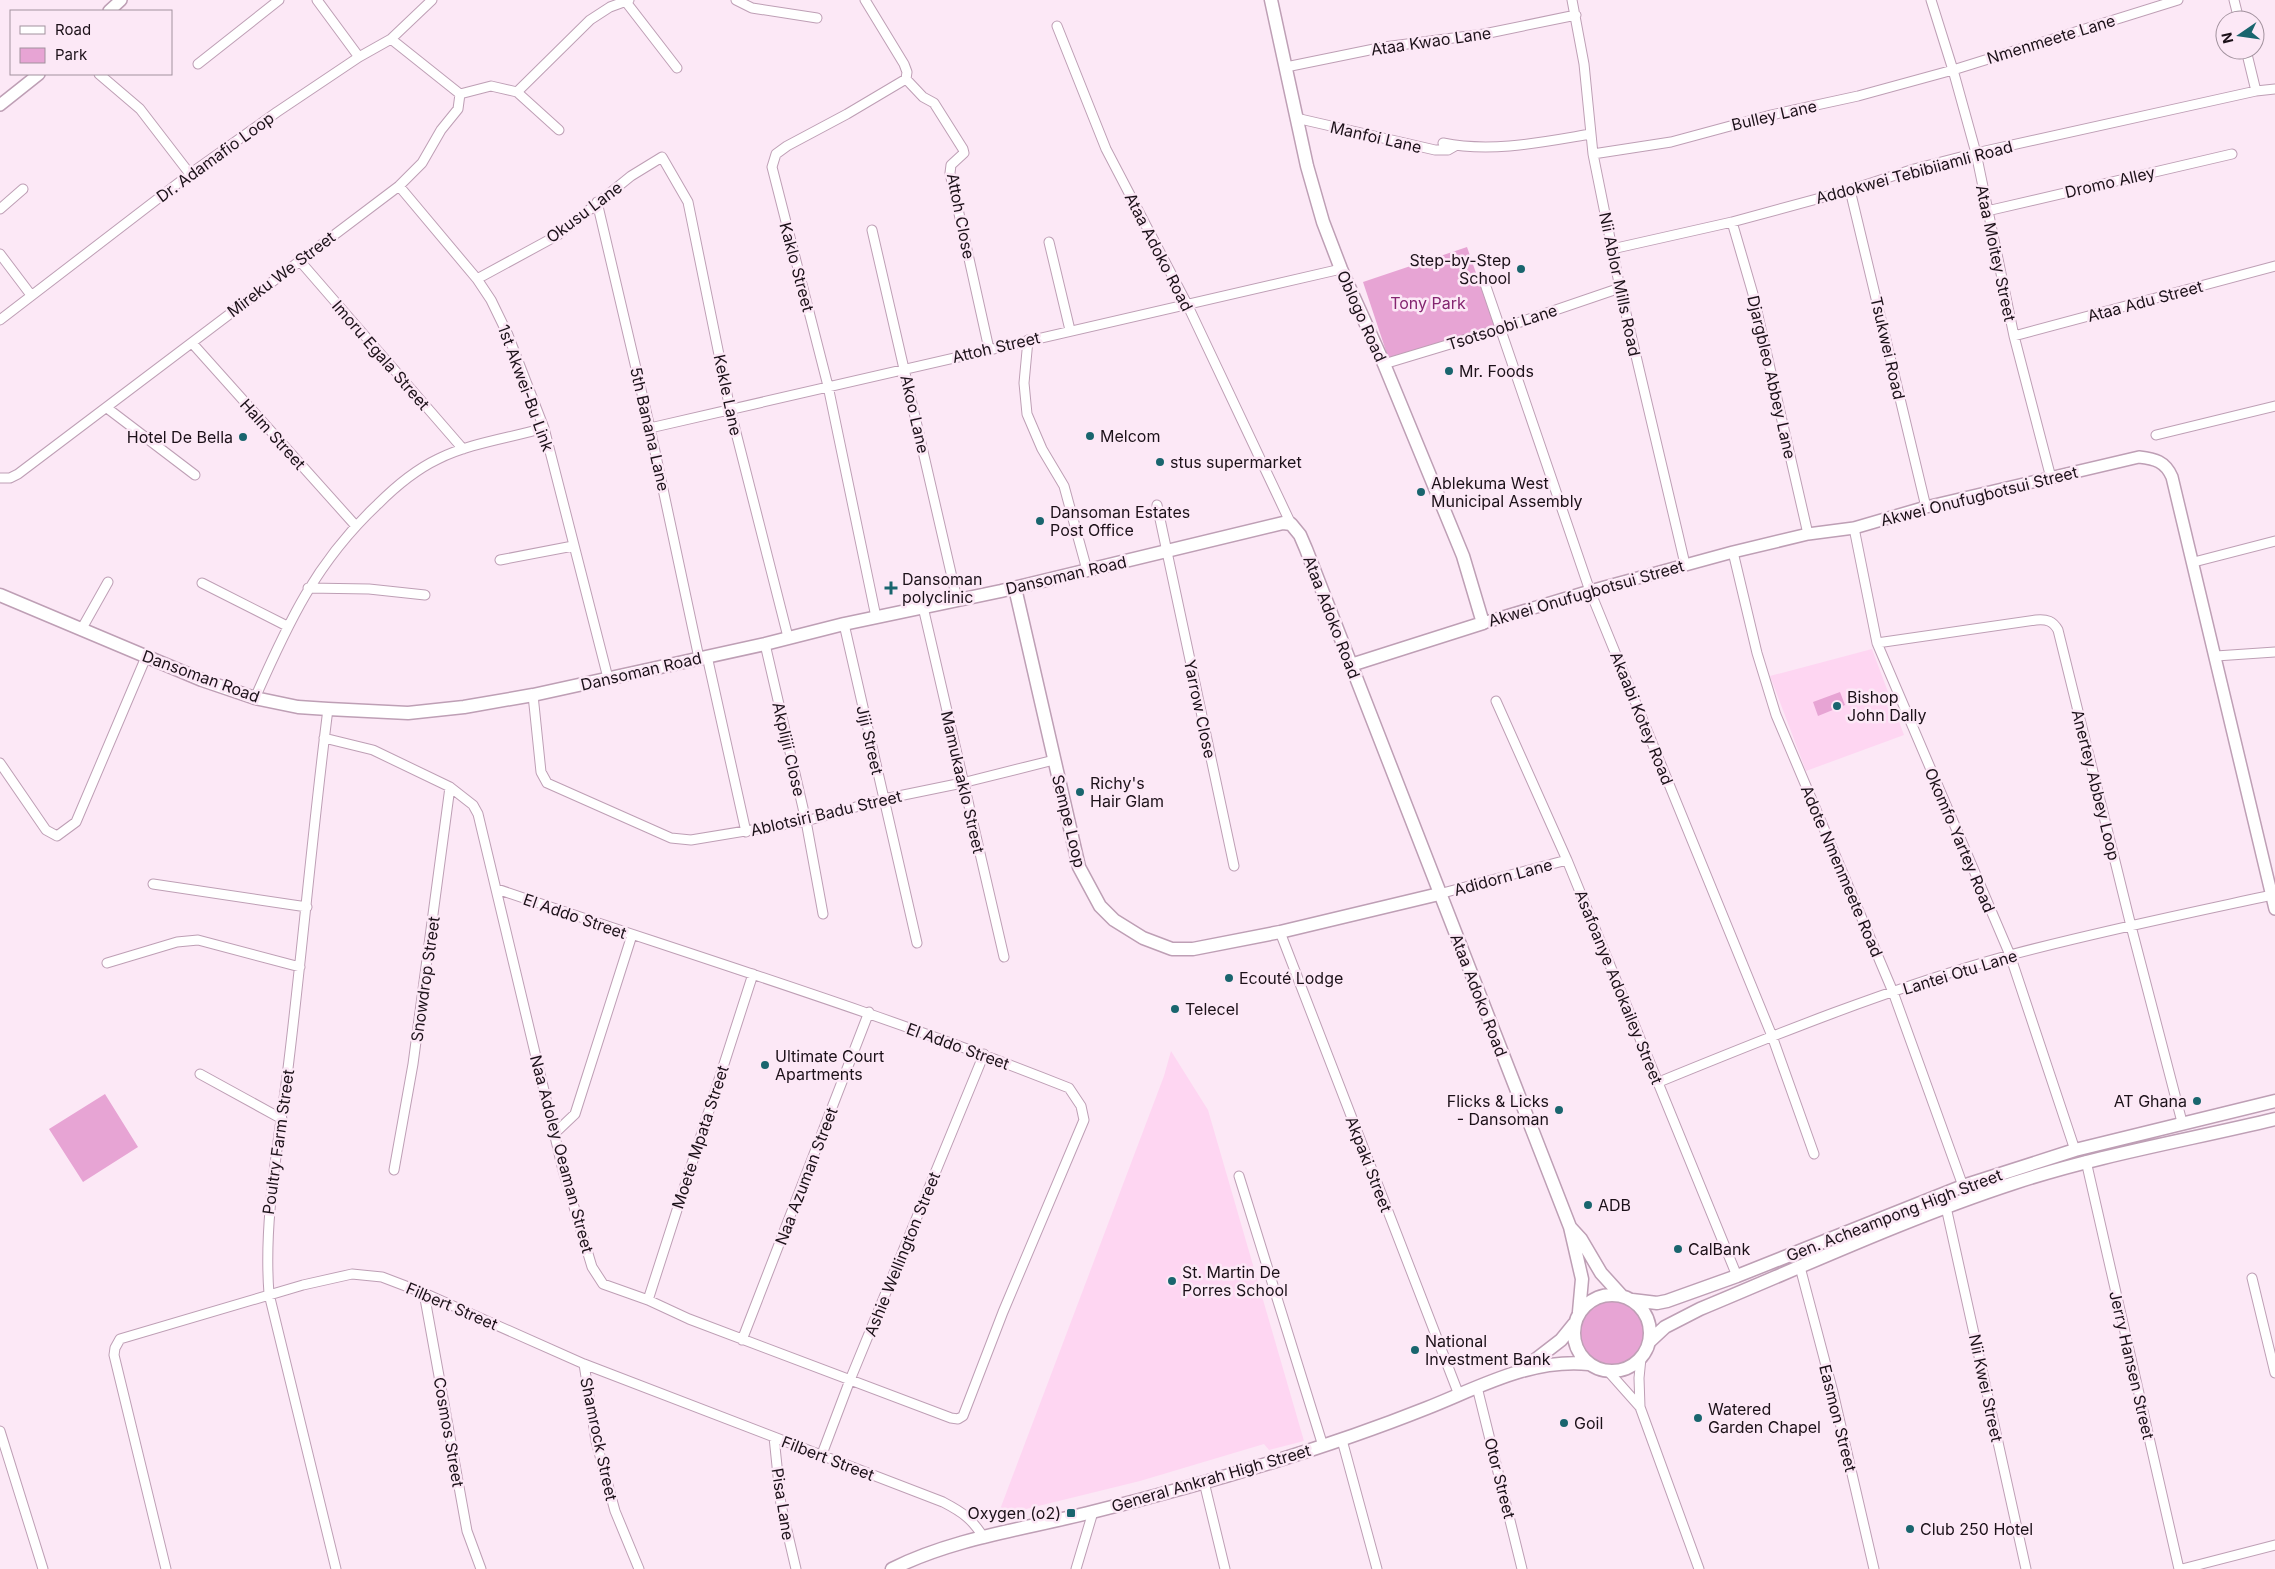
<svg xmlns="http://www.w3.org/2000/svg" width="2275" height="1569" viewBox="0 0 2275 1569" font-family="Inter,sans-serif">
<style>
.built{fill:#fed6f2}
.green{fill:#e7a4d4}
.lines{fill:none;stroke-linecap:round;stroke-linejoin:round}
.minor-casing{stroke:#be9fb5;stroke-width:11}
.tertiary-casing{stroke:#be9fb5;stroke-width:14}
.secondary-casing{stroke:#be9fb5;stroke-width:15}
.minor{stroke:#fff;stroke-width:9}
.tertiary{stroke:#fff;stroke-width:11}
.secondary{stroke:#fff;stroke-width:12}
.poi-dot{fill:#19656e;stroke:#fce8f6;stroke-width:2}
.labels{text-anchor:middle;stroke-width:5;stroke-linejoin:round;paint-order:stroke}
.street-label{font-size:16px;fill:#1c1119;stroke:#fce8f6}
.poi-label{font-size:16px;fill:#1c1119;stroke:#fce8f6;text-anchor:start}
.park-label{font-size:16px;fill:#842570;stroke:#fce8f6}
</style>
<rect width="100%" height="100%" fill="#fce8f6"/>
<path class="built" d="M1872,649L1904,735L1806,771L1770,676Z
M1171,1051L1208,1110L1304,1441L1269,1450L1264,1444L1140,1481L1014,1512H999L1164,1076Z"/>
<path class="green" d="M1467,247L1494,325L1389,360L1363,282Z
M1840,692L1845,705L1818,716L1813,702Z
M105,1094L138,1147L83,1182L49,1129Z
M1580 1334a33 33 0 1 1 66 0a33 33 0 1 1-66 0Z"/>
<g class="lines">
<g class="minor-casing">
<path id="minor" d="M317,0L359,57
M736,0L752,8L817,18
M865,0L904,64L907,72L906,79L847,114L787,146L776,154L772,167L828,386L876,617
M1572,0L1584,64L1593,154L1620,288L1685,564
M1931,0L1953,70L1976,153L2014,336L2051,478
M2234,0L2239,20
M626,2L677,68
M1057,26L1106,149L1187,304L1291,524
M391,39L460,94
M2246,50L2256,91
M198,64L279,0
M1286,67L1384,47L1484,34L1576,15
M99,74L140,109L190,174
M906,79L923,97L934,103L963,149L964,153L951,165L950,173L989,349
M517,92L590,20L610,7L629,0
M517,92L559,130
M460,94L491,86L517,92
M1296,118L1435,150H1448L1455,146
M1443,143C1492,153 1543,142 1591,134
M1593,154L1671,142L1771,115L1858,96L1953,70L2178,0
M399,186L477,279L491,300L508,335L544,428L608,678
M1850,190L1926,507
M597,202L650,428L699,658
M0,209L23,189
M1987,211L2232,154
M1732,222L1753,294L1808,534
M872,230L957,599
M1049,242L1070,330
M1612,249L1732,222L1850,190L1914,169L1976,153L2256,91L2275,89
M0,254L31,295
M299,260L463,449
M1483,278L1590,591L1772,1036L1814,1154
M477,279L558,235L631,176L662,157L688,202L730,409L788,637
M0,320L190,174L277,112L359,57L391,39L432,0
M2014,336L2275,266
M1028,340L1024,383L1027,414L1042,449L1064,486L1087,570
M192,343L355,525
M1384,364L1500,329L1620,288
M107,408L195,475
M650,428L1341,269
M2156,435L2275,406
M0,478H10L18,474L399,186L422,163L441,130L458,109L460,94
M1157,505L1234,866
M1854,528L1877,643L2010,955L2075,1150
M1733,552L1757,653L1776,715L1893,992L1963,1186
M500,560L573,546
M2194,562L2275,541
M202,583L287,626
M308,588L369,589L425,595
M923,607L1004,957
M844,624L917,943
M81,630L108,582
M1877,643L2036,620C2047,619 2053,621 2058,630L2131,926L2182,1122
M765,644L806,821L823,914
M707,656L746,832
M2216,656L2275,652
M533,695L541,772L547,783L671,838L691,840L806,821L884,799L962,783L1054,760
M255,698C288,623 316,562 378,504C396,486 415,470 438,459C470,443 510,438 544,428
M1496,701L1567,860L1737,1276
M328,709C313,826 303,944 289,1060C280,1138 263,1216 269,1294L336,1569
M324,738L373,750L450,787L473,805L478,814L563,1170L592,1267L603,1284L648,1300L689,1319L951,1418L958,1419L963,1416L1003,1312L1084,1120L1081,1106L1069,1088C881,1013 688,954 497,889
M0,763L46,830L57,836L76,822L146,657
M153,884L307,907
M1439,894L1567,860
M1280,932L1459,1395
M107,963L177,942L198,940L300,967
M200,1074L282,1119
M1659,1082C1774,1035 1890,988 2010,955C2096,932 2184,914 2272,895
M555,1133L575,1114L632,935
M2086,1161L2179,1569
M394,1170L413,1064L450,787
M1239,1176L1323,1446
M1946,1207L2026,1569
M1800,1267L1833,1392L1874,1569
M2252,1278L2275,1373
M424,1293L467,1531L481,1569
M648,1300L753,974
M742,1340L869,1012
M1641,1358L1639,1378L1640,1407L1699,1569
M584,1364L596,1441L615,1511L639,1569
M1608,1371L1640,1407
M1477,1387L1522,1569
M0,1431L43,1569
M774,1437L781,1505L796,1569
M1342,1440L1377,1569
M822,1454L850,1380L984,1054
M1204,1482L1225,1569
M166,1569L114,1355L115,1348L120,1339L303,1285L352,1274L382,1277L424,1293L584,1364L943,1502C964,1513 972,1519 984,1538
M1076,1569L1093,1512
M2182,1569L2275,1545"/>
</g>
<g class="tertiary-casing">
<path id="tertiary" d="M109,11L121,0
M0,105L39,74
M1483,623L1590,591L1733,552L1808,534L1854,528L1926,507L2139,457C2155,459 2165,461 2172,477L2275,909"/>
</g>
<g class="secondary-casing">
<path id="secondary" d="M1271,0L1307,166L1323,222L1341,269L1384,364L1463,556L1483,623L1351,665
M1015,588L1079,867L1100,906L1114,920L1143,938L1172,949H1193L1280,932L1439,894
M0,595L202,680L255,698L298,707L328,709L408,713L464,707L533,695L765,644L844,624L1001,591L1283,523L1291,524L1300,535L1306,549L1570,1227L1582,1279L1579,1312
M1570,1227L1581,1239L1601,1273L1621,1295
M1574 1333a38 38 0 1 1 76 0a38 38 0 1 1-76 0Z
M1632,1300L1657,1303L1667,1301L1737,1276L1963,1186L2075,1150L2275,1101
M1650,1341L1665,1327L1700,1309C1804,1266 1907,1218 2014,1183C2099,1155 2188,1140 2275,1119
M1526,1367L1561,1340L1574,1324
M892,1569C954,1538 1025,1529 1092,1512C1205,1484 1319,1451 1427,1408C1480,1387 1531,1358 1589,1364"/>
</g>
<use href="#minor" class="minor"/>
<use href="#tertiary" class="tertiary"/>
<use href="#secondary" class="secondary"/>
</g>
<g class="poi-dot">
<circle cx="1521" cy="269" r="5"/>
<circle cx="1449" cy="371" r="5"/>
<circle cx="1090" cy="436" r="5"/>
<circle cx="243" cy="437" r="5"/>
<circle cx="1160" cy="462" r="5"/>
<circle cx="1421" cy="492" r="5"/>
<circle cx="1040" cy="521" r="5"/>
<path d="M888.5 580.5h5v5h5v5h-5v5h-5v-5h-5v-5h5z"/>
<circle cx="1837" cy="706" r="5"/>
<circle cx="1080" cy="792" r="5"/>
<circle cx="1229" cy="978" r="5"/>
<circle cx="1175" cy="1009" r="5"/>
<circle cx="765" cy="1065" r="5"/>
<circle cx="2197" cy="1101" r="5"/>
<circle cx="1559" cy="1110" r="5"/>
<circle cx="1588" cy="1205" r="5"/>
<circle cx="1678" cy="1249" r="5"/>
<circle cx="1172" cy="1281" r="5"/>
<circle cx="1415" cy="1350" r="5"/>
<circle cx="1698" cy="1418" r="5"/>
<circle cx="1564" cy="1423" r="5"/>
<rect x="1066" y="1508" width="10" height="10" rx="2.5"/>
<circle cx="1910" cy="1529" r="5"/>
</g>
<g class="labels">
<g class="street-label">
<text transform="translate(2051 39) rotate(-17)" y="6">Nmenmeete Lane</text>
<text transform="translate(1431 41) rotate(-8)" y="6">Ataa Kwao Lane</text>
<text transform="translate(1774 115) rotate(-13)" y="6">Bulley Lane</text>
<text transform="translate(1376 137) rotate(13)" y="6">Manfoi Lane</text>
<text transform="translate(215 157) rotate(-36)" y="6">Dr. Adamafio Loop</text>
<text transform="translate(1914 172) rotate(-15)" y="6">Addokwei Tebibiiamli Road</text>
<text transform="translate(2110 182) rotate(-13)" y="6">Dromo Alley</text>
<text transform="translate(584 212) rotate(-37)" y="6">Okusu Lane</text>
<text transform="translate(961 216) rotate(79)" y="6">Attoh Close</text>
<text transform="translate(1159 252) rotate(63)" y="6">Ataa Adoko Road</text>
<text transform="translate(1996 253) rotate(78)" y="6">Ataa Moitey Street</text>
<text transform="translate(797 267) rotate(75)" y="6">Kaklo Street</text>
<text transform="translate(281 274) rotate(-37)" y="6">Mireku We Street</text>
<text transform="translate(1620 284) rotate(78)" y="6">Nii Ablor Mills Road</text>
<text transform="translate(2145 301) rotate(-15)" y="6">Ataa Adu Street</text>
<text transform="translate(1362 316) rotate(66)" y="6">Oblogo Road</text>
<text transform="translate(1502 327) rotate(-18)" y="6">Tsotsoobi Lane</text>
<text transform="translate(996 347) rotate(-13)" y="6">Attoh Street</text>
<text transform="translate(1888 348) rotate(77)" y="6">Tsukwei Road</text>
<text transform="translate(381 355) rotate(49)" y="6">Imoru Egala Street</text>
<text transform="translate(1772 377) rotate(77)" y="6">Djargbleo Abbey Lane</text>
<text transform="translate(526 388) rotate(70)" y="6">1st Akwei-Bu Link</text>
<text transform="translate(728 395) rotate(78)" y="6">Kekle Lane</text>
<text transform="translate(915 414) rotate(77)" y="6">Akoo Lane</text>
<text transform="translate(650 429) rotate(77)" y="6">5th Banana Lane</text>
<text transform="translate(273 434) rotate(48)" y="6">Halm Street</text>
<text transform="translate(1979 496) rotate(-14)" y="6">Akwei Onufugbotsui Street</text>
<text transform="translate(1066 575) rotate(-13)" y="6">Dansoman Road</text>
<text transform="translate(1586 593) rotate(-16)" y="6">Akwei Onufugbotsui Street</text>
<text transform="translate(1332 617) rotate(69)" y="6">Ataa Adoko Road</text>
<text transform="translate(641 671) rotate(-13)" y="6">Dansoman Road</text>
<text transform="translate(201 676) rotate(20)" y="6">Dansoman Road</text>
<text transform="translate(1200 709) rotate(78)" y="6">Yarrow Close</text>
<text transform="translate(1642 718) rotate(68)" y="6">Akaabi Kotey Road</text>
<text transform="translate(870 740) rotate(77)" y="6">Jiji Street</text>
<text transform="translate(789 749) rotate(77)" y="6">Akplijii Close</text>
<text transform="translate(963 782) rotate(77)" y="6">Mamukaaklo Street</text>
<text transform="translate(2096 785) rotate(76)" y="6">Anertey Abbey Loop</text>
<text transform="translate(826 813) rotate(-13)" y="6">Ablotsiri Badu Street</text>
<text transform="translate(1069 821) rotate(76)" y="6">Sempe Loop</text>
<text transform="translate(1960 840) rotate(67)" y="6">Okomfo Yartey Road</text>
<text transform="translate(1842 871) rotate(67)" y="6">Adote Nmenmeete Road</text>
<text transform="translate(1503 877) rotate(-15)" y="6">Adidorn Lane</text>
<text transform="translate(575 916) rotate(19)" y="6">El Addo Street</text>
<text transform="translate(1960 972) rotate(-17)" y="6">Lantei Otu Lane</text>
<text transform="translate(425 979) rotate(-82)" y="6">Snowdrop Street</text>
<text transform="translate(1619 987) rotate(68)" y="6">Asafoanye Adokailey Street</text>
<text transform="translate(1479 995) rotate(69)" y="6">Ataa Adoko Road</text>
<text transform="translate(958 1046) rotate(20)" y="6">El Addo Street</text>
<text transform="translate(700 1137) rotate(-72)" y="6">Moete Mpata Street</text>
<text transform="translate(278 1142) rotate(-82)" y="6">Poultry Farm Street</text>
<text transform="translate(562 1154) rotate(75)" y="6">Naa Adoley Oeaman Street</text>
<text transform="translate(1369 1164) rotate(69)" y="6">Akpaki Street</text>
<text transform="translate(806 1176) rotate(-69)" y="6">Naa Azuman Street</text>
<text transform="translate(1894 1215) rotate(-21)" y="6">Gen. Acheampong High Street</text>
<text transform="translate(902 1254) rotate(-68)" y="6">Ashie Wellington Street</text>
<text transform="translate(452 1306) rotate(23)" y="6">Filbert Street</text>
<text transform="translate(2132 1365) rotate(77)" y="6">Jerry Hansen Street</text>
<text transform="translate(1986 1388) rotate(78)" y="6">Nii Kwei Street</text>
<text transform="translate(1838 1418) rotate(76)" y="6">Easmon Street</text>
<text transform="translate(449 1432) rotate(80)" y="6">Cosmos Street</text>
<text transform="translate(599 1439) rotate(78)" y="6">Shamrock Street</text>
<text transform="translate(828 1458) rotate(21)" y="6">Filbert Street</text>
<text transform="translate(1211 1478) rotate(-16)" y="6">General Ankrah High Street</text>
<text transform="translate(1500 1478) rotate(76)" y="6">Otor Street</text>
<text transform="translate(783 1504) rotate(81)" y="6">Pisa Lane</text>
</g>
<g class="poi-label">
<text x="1511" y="266" text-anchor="end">Step-by-Step<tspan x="1511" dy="18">School</tspan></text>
<text x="1459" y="377">Mr. Foods</text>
<text x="1100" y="442">Melcom</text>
<text x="233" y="443" text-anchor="end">Hotel De Bella</text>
<text x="1170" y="468">stus supermarket</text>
<text x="1431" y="489">Ablekuma West<tspan x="1431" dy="18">Municipal Assembly</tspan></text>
<text x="1050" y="518">Dansoman Estates<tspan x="1050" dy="18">Post Office</tspan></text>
<text x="902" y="585">Dansoman<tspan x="902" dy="18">polyclinic</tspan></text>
<text x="1847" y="703">Bishop<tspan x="1847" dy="18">John Dally</tspan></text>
<text x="1090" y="789">Richy's<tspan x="1090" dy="18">Hair Glam</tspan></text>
<text x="1239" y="984">Ecouté Lodge</text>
<text x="1185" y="1015">Telecel</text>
<text x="775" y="1062">Ultimate Court<tspan x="775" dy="18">Apartments</tspan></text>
<text x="1549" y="1107" text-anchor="end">Flicks &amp; Licks<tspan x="1549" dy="18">- Dansoman</tspan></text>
<text x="2187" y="1107" text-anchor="end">AT Ghana</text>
<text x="1598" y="1211">ADB</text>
<text x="1688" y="1255">CalBank</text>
<text x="1182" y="1278">St. Martin De<tspan x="1182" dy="18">Porres School</tspan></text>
<text x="1425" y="1347">National<tspan x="1425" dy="18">Investment Bank</tspan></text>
<text x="1708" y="1415">Watered<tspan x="1708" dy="18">Garden Chapel</tspan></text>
<text x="1574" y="1429">Goil</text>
<text x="1061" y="1519" text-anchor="end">Oxygen (o2)</text>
<text x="1920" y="1535">Club 250 Hotel</text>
</g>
<g class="park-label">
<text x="1428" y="309">Tony Park</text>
</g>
</g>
<rect x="10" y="10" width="162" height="65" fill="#fce8f6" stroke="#a2929e"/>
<rect x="20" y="26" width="25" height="8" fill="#ffffff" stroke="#a2929e"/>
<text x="55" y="35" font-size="15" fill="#1c1119">Road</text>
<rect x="20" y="48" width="25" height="15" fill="#e7a4d4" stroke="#a2929e"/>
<text x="55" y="60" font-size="15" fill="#1c1119">Park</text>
<g transform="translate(2240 35) rotate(257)"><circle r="24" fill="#fce8f6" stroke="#a2929e"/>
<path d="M0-4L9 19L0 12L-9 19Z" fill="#19656e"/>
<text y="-8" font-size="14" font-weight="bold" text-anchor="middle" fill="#1c1119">N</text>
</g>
</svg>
